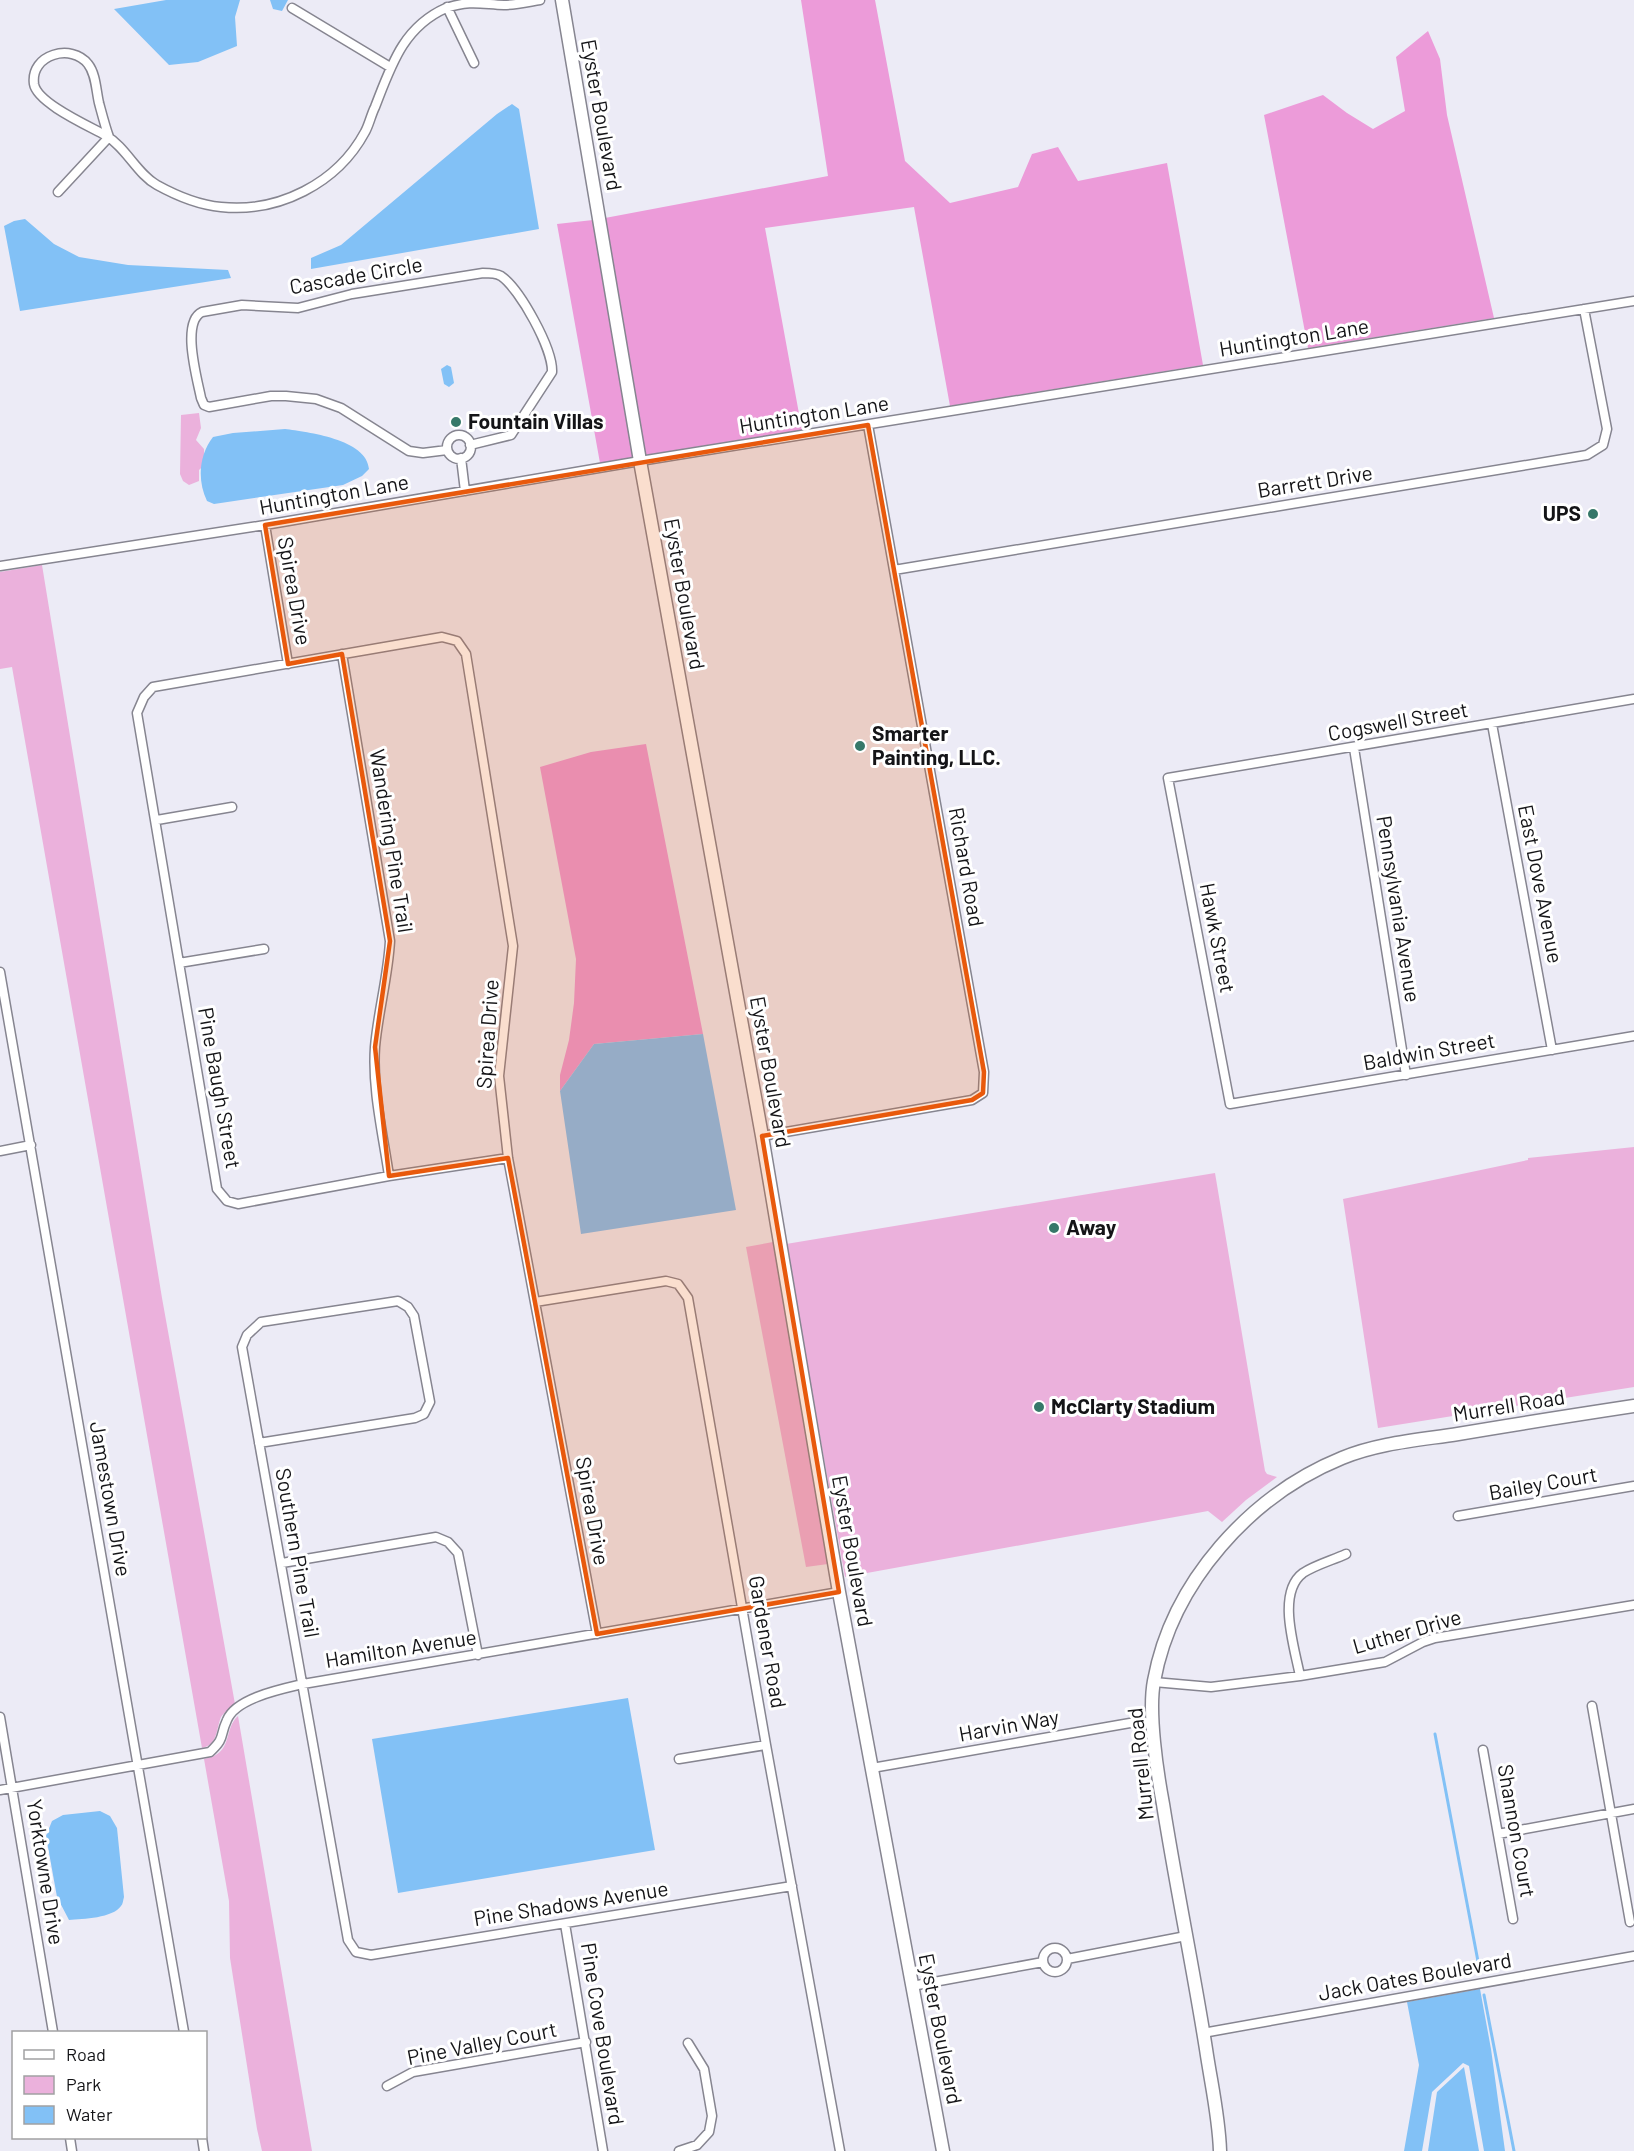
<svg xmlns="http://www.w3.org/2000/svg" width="1634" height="2151" viewBox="0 0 1634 2151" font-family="Barlow,sans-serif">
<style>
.green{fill:#ebb1dc}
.forest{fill:#ec9bd9}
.water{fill:#82c1f6}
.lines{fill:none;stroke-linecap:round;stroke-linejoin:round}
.stream{stroke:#82c1f6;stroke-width:3}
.street-casing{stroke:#868590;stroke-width:11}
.secondary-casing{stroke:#868590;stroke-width:15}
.street{stroke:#fff;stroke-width:8}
.secondary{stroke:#fff;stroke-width:12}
.marked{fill:#e8590c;fill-opacity:0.2;stroke:#e8590c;stroke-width:4.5;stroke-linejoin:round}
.poi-dot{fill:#367869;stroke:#fff;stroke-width:2}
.labels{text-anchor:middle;stroke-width:6;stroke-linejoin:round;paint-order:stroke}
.street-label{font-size:21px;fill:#141417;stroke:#fff}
.poi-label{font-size:21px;font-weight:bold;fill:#141417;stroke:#fff;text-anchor:start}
</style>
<rect width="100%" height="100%" fill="#ecebf6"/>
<path class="green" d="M199,413L201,428L196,440L204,449V465L199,470V481L189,485L183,481L180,474L181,415Z
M42,565L162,1298L235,1704C231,1708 224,1712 221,1717C216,1729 218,1745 202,1748L12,667L0,669V572Z
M1634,1147V1387L1378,1428L1343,1199L1528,1160V1158Z
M1215,1173L1265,1471L1267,1474L1277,1477L1246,1500L1222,1522L1208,1511L845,1577L786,1244Z
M773,1242L828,1564L806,1567L746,1247Z
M238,1716L312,2151H262L257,2129L230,1958L229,1901L204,1759C234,1754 223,1729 238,1716Z"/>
<path class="forest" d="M801,0H875L905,161L950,203L1018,187L1032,154L1058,147L1078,181L1167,163L1203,365L950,406L914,207L765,228L802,430L645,455L605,218L828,176Z
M1428,31L1440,59L1447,115L1494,318L1308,348L1264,115L1323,95L1347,113L1373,129L1405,111L1396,57Z
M593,220L633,457L600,463L557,224Z
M646,744L703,1034L594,1044L560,1091V1075L569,1040L574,1003L576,959L540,767L591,752Z"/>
<path class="water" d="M166,0H240L235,17L237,46L198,62L169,65L114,9Z
M270,0H288L282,11L273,9Z
M512,104L519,109L539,229L311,269V258L341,245L497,114Z
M25,219L54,244L79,257L128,265L228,270L231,278L20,311L4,226L14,221Z
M447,365L451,367L454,383L449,387L444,384L441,369Z
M285,429C307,432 367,439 369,469L362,476L343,485L214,504L207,501C197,480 199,455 213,437L233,433Z
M703,1034L736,1210L581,1234L560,1091L594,1044Z
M628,1698L655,1850L398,1893L372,1739Z
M100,1811L110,1816L117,1828L124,1897C123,1900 123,1904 121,1906C113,1918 83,1919 69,1920L57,1897L46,1836L52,1821L63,1815Z
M1480,1989L1491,2049L1505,2151H1484L1469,2066L1463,2063L1432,2092L1422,2151H1404L1419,2065L1407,2002Z
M1464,2067L1479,2151H1428L1437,2092Z"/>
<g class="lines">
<path class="stream" d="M1435,1734L1480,1972
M1484,1995L1514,2151"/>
<g class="street-casing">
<path id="street" d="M447,7L474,63
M292,8L390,67
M109,137C105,126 102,114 99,103C96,90 96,74 88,64C72,43 30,54 34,84C37,103 89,126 105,135C126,147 137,174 157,185C177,196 198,205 221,207C278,213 337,184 365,132C369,125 371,115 375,107C391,66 403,27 446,8C470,0 481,4 504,5C515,5 528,2 540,0
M58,192L109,137
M447 447a12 12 0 1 1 24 0a12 12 0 1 1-24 0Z
M447,450L423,453L409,451L341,408L316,399L286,396H271L209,407L204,405L201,398C197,378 181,322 202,312L242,305L298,308L352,294L483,273C489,273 496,273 501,276C520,289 553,349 552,372L511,435L470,445
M461,458L465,491
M265,525L288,664
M0,566L265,525L640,461L1634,301
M894,570L1587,455L1603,445L1607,429L1584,309
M342,654L390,941C388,977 378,1012 375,1047C372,1090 383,1134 389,1176
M1634,699L1168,778L1230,1104L1634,1036
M1492,724L1552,1050
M1354,748L1406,1075
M157,820L232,807
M179,963L264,949
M0,972L184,2032
M762,1136L972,1100L983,1093L984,1072L868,425
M0,1151L31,1145
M508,1158L389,1176L238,1204L227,1201L217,1189L137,713L144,697L153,687L442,637L457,641L466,654L513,946L499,1076L508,1158L597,1634
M535,1302L666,1281L678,1284L688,1298L766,1745L840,2151
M259,1443L415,1418L424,1414L430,1402L414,1316L408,1307L398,1301L261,1322L247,1335L242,1347C277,1545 313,1742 348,1940L356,1952L371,1955L792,1886
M1458,1516L1634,1486
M282,1563L436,1537L448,1542L458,1553L478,1655
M1300,1676C1295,1649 1276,1593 1303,1573C1315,1565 1333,1560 1346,1554
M1154,1682L1211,1687L1300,1676L1385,1662L1423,1642L1435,1638L1634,1605
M1592,1706L1630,1922
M0,1717L53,2032
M1483,1750L1513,1919
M679,1759L766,1745
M872,1768L1130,1723L1153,1722
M0,1790L210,1752C226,1737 219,1737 227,1720C236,1698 282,1689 303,1684L839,1592
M1498,1834L1634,1809
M565,1924L603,2151
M1043 1960a12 12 0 1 1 24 0a12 12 0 1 1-24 0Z
M1067,1959L1186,1936
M912,1986L1043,1962
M1203,2033L1634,1956
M387,2086L413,2072L586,2042
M70,2138L72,2151
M202,2138L204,2151
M679,2151L697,2145L709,2132L712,2116L704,2069L688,2043"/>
</g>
<g class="secondary-casing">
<path id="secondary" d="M562,0L640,461L762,1136L839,1592L943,2151
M1220,2151C1219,2117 1211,2083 1206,2049C1193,1967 1176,1886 1163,1804C1157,1772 1148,1712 1154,1681C1172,1582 1251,1495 1342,1458C1378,1443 1419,1440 1458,1434C1517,1424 1575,1415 1634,1406"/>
</g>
<use href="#street" class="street"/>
<use href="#secondary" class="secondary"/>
</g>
<path class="marked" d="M868,425L984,1072L983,1093L972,1100L762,1136L839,1592L597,1634L508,1158L389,1176L375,1047L390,941L342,654L288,664L265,525Z"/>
<g class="poi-dot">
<circle cx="456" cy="422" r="6"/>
<circle cx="1593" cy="514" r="6"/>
<circle cx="860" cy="746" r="6"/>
<circle cx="1054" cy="1228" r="6"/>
<circle cx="1039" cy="1407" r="6"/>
</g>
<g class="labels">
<g class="street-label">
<text transform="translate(601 115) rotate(80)" y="7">Eyster Boulevard</text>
<text transform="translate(356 276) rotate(-10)" y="7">Cascade Circle</text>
<text transform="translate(1294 338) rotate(-9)" y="7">Huntington Lane</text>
<text transform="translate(814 415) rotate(-9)" y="7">Huntington Lane</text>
<text transform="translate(1315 482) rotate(-9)" y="7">Barrett Drive</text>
<text transform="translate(334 495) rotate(-10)" y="7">Huntington Lane</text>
<text transform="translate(294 591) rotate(80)" y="7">Spirea Drive</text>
<text transform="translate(684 594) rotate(80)" y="7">Eyster Boulevard</text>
<text transform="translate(1398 722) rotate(-10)" y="7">Cogswell Street</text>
<text transform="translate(391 841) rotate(81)" y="7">Wandering Pine Trail</text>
<text transform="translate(966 867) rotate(80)" y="7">Richard Road</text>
<text transform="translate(1540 884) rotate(79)" y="7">East Dove Avenue</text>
<text transform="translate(1398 909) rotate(81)" y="7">Pennsylvania Avenue</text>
<text transform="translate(1217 938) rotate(79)" y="7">Hawk Street</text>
<text transform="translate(488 1034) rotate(-86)" y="7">Spirea Drive</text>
<text transform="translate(1429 1052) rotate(-10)" y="7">Baldwin Street</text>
<text transform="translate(770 1072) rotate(80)" y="7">Eyster Boulevard</text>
<text transform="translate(219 1088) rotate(80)" y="7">Pine Baugh Street</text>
<text transform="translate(1509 1406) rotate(-9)" y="7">Murrell Road</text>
<text transform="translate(1543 1484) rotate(-10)" y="7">Bailey Court</text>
<text transform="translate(110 1499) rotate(80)" y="7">Jamestown Drive</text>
<text transform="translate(592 1511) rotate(80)" y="7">Spirea Drive</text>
<text transform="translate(852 1551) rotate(80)" y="7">Eyster Boulevard</text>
<text transform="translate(297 1553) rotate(80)" y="7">Southern Pine Trail</text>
<text transform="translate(1407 1632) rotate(-16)" y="7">Luther Drive</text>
<text transform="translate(767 1642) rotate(80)" y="7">Gardener Road</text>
<text transform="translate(401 1649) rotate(-9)" y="7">Hamilton Avenue</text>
<text transform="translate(1009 1726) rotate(-10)" y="7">Harvin Way</text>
<text transform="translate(1141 1764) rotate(-96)" y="7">Murrell Road</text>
<text transform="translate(1516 1831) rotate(80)" y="7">Shannon Court</text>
<text transform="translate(45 1872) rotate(81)" y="7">Yorktowne Drive</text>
<text transform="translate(571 1904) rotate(-9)" y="7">Pine Shadows Avenue</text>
<text transform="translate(1415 1977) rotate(-10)" y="7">Jack Oates Boulevard</text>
<text transform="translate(940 2029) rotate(79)" y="7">Eyster Boulevard</text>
<text transform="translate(602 2034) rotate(81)" y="7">Pine Cove Boulevard</text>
<text transform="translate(482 2044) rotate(-11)" y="7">Pine Valley Court</text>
</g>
<g class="poi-label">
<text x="468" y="429">Fountain Villas</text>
<text x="1581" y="521" text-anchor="end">UPS</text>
<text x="872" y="741">Smarter<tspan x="872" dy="24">Painting, LLC.</tspan></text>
<text x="1066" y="1235">Away</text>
<text x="1051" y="1414">McClarty Stadium</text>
</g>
</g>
<rect x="12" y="2031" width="195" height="108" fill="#ffffff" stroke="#a1a1a2" stroke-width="1.5"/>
<rect x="24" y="2050" width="30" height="9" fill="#ffffff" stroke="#a1a1a2" stroke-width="1.5"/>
<text x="66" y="2061" font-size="18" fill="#141417">Road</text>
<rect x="24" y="2076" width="30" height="18" fill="#ebb1dc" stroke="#a1a1a2" stroke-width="1.5"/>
<text x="66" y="2091" font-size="18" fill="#141417">Park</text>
<rect x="24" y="2106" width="30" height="18" fill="#82c1f6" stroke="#a1a1a2" stroke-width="1.5"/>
<text x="66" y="2121" font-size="18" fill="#141417">Water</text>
</svg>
